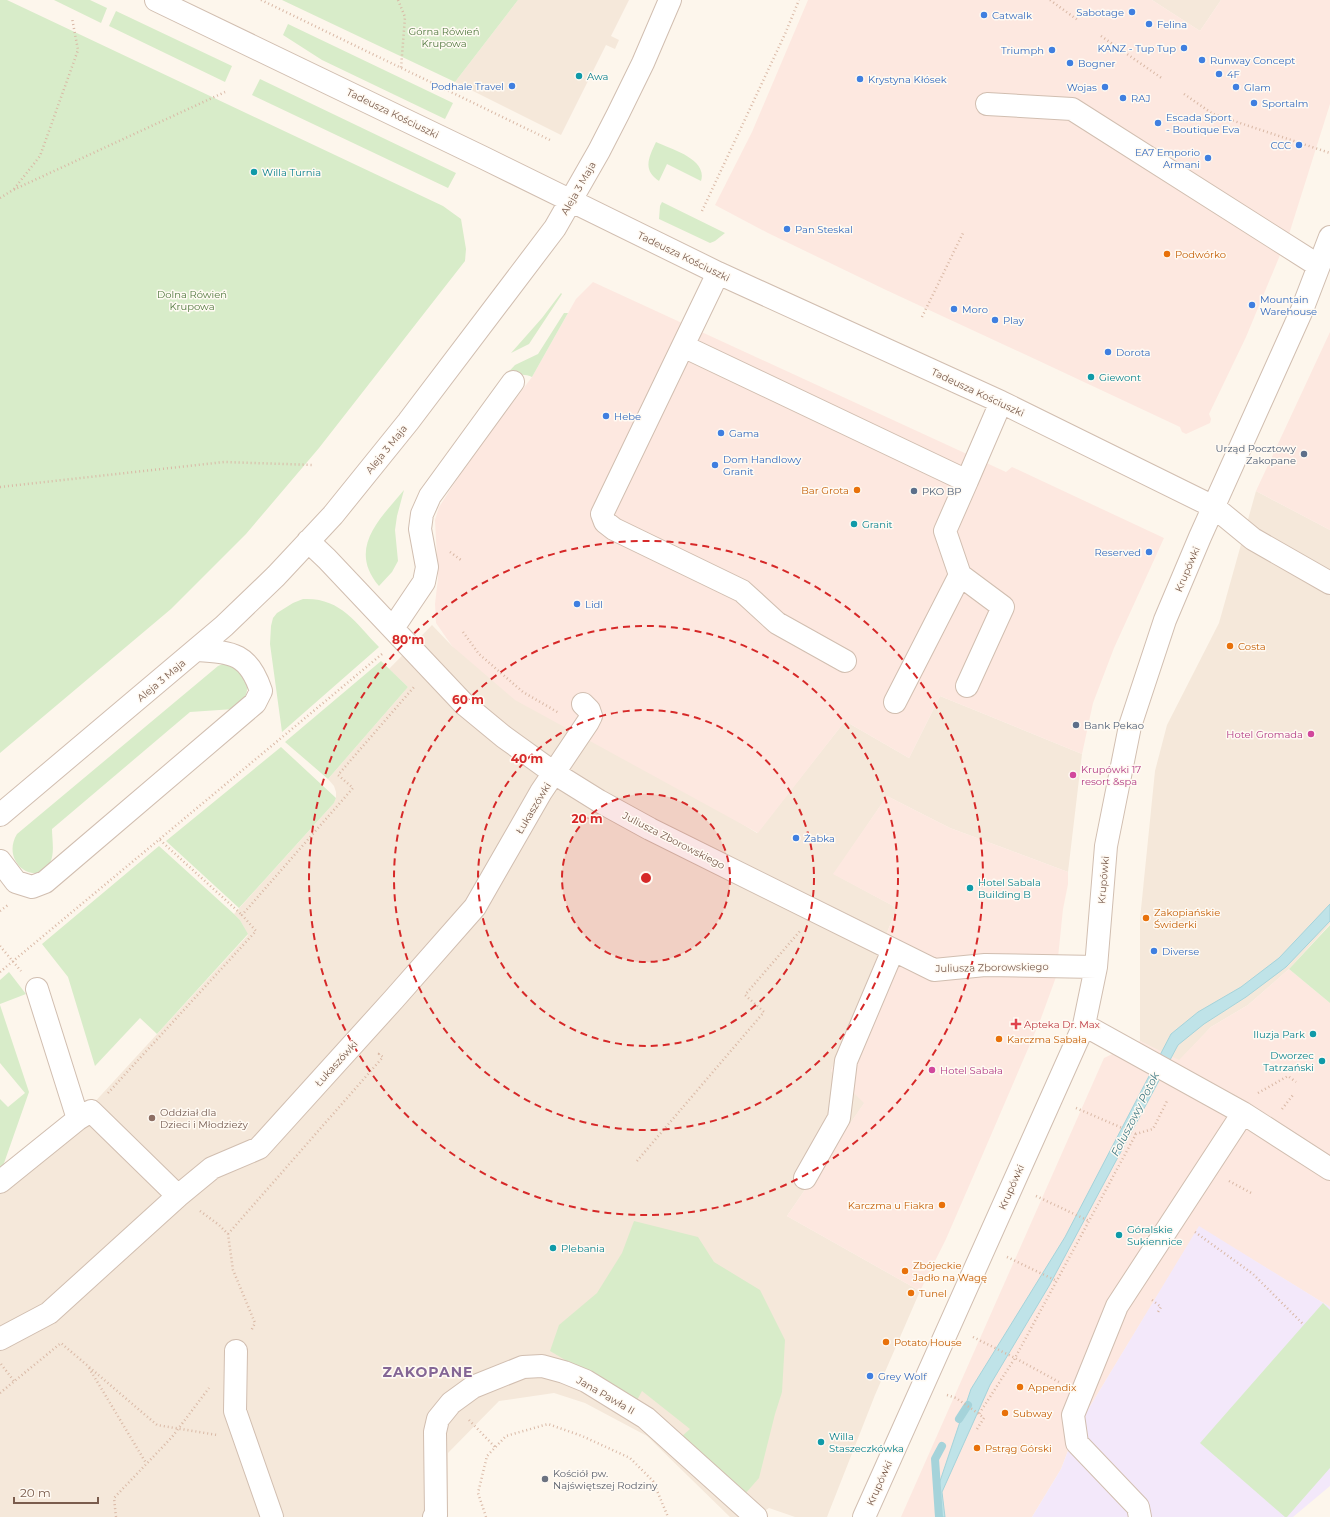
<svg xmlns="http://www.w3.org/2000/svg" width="1330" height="1517" viewBox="0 0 1330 1517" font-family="Montserrat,sans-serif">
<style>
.residential{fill:#f5e8da}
.commercial{fill:#fde8e0}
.education{fill:#f3e8fa}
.green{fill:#d8ecc9}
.water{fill:#bfe3e8;stroke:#a5d3da}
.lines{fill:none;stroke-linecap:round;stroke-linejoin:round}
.stream{stroke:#a5d3da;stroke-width:8}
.minor-casing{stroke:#d1beb0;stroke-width:24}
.path{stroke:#d9b8a5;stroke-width:2.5;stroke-dasharray:1 3;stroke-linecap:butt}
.minor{stroke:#fff;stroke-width:22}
.ring{fill:none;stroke:#d62828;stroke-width:2;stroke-dasharray:7 5}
.shop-dot{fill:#3f7fe0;stroke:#fffaf3;stroke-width:1.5}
.culture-dot{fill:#0f9aa8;stroke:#fffaf3;stroke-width:1.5}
.food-dot{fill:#e8710a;stroke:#fffaf3;stroke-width:1.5}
.service-dot{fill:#5c6f8a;stroke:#fffaf3;stroke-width:1.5}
.hotel-dot{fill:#d1479c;stroke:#fffaf3;stroke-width:1.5}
.health-dot{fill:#e0444e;stroke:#fffaf3;stroke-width:1.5}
.education-dot{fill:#8d6e63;stroke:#fffaf3;stroke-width:1.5}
.worship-dot{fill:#6b7280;stroke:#fffaf3;stroke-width:1.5}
.labels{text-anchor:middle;stroke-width:3;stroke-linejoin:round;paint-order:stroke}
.shop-label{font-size:10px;fill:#366cbe;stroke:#fffaf3;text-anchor:start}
.park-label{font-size:10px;fill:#537a41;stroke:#fffaf3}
.culture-label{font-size:10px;fill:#0d838f;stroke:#fffaf3;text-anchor:start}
.street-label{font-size:10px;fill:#7a5c4d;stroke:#fffaf3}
.food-label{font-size:10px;fill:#c56008;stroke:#fffaf3;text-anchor:start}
.service-label{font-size:10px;fill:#4e5e75;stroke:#fffaf3;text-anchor:start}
.hotel-label{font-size:10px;fill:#b23c85;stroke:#fffaf3;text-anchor:start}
.health-label{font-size:10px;fill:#be3a42;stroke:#fffaf3;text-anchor:start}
.education-label{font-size:10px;fill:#785e54;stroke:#fffaf3;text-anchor:start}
.worship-label{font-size:10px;fill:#5b616d;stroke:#fffaf3;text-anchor:start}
.water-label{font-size:11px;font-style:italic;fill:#437c86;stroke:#fffaf3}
.district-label{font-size:14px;font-weight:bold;letter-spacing:1px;fill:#846695;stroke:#fffaf3}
.centre{fill:#d62828;stroke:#fffaf3;stroke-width:2}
.ring-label{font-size:12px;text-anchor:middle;font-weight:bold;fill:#d62828;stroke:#fffaf3;stroke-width:3;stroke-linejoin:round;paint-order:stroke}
</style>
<rect width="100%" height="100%" fill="#fdf6ec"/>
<path class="residential" d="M518,0H629L611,36L619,40L615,49L606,45L561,135L455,82Z
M1152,0H1221L1200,31Z
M1256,491L1330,530V924L1289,969L1248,1005L1211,1027L1179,1061L1140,1041V919L1155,771L1167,725L1219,623Z
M432,625L452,646L757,833L845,721L909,758L940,696L1082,754L1068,872L950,828L887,796L834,874L897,908L831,1071L865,1102L787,1216L920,1291L875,1395L827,1517H795L769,1508L756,1517H730L647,1436L585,1403L554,1393L499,1401L448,1453V1517H0V1169L85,1101L91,1106L248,935L240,920L234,914L334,803L336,798V792L334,786L328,779L408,687L389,669Z"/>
<path class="commercial" d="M808,0H1152L1200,31L1221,0H1330V104L1290,231L1246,337L1209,414L1211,419L1210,423L1186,434L1182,432L1180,427L1037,360L886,290L768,233L715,205L752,132Z
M593,282L1006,472L1012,467L1164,538L1114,648L1093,703L1082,754L940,696L909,758L845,721L758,833L515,700L452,646L436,623L435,604L438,578L435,520L439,507L466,465L532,377L576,299Z
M1330,332V530L1256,491Z
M887,796L950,828L1068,872V884L1063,909L1056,977L1040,1021L982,1156L946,1239L920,1291L787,1216L864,1103L831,1071L897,908L833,874Z
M1289,969L1330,1003V1307L1199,1227L1086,1413L1071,1443L1061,1469L1032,1517H901L1104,1058L1140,1041L1179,1060L1211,1027L1248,1005Z"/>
<path class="education" d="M1199,1226L1330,1307V1486L1293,1517H1032L1061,1469L1071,1443L1086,1413Z"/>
<path class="green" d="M0,0H7L443,206L461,219L466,249L465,261L319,448L246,534L171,609L0,753Z
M54,0H90L107,8L101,23Z
M282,0H518L455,82Z
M116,11L232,66L225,82L109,26Z
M288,24L453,103L445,119L322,60L283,35Z
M260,79L456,173L448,188L252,95Z
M656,142C671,149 708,159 701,181L667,164L659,181C642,170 649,157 656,142Z
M662,202L725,233L715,241L710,243L659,219L660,206Z
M561,293L562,294L529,344L511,353L542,318Z
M564,313H568L532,377C523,372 512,376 502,379L515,365L538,354Z
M404,490L397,516L395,530L398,561L392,572L379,586C347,548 380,519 404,490Z
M303,599C340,597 355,622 379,647L282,732L270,644L271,626L273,618L277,613L293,603Z
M381,661L408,687L328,779L285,742Z
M223,664H229L242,672L248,686L245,699L234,709L190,712L52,829C52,839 55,853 50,863C36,888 0,862 17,834L218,666Z
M281,747L336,798L334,803L239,908L166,841Z
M159,846L234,914L240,920L248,934L157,1034L140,1018L95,1066L68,977L42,944Z
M1330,925V1003L1289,969Z
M9,972L26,994L0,1004V980Z
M0,1005L29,1092L3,1166L0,1169V1099L8,1107L25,1093L0,1063Z
M634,1221L698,1237L714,1262L760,1290L785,1340L782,1392L775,1414L759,1478L745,1494L681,1437L690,1429L642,1391L636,1402L550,1351L559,1325L597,1293L622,1253Z
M1323,1303L1330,1310V1468L1287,1517H1285L1200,1443Z"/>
<path class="water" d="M1330,904V921L1286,967L1246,997L1204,1024L1178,1045L1049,1286L990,1385L942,1492L945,1517H937L935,1496L971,1389L1065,1237L1171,1034L1198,1012L1241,987L1279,958Z"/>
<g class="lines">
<path class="stream" d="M959,1419L968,1405
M939,1517L935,1459L942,1446"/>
<g class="minor-casing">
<path id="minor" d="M156,0L484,158L718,273L1001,402L1214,507L1253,539L1330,583
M987,104L1072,109L1319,266
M718,273L602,514L605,522L614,529L742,591L777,623L845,661
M683,346L967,481L1001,402
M308,541L327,559L464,704L504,737L554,773L599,801L650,829L934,970L985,965L1096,967
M960,575L1003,607L967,686
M393,628L424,582L427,567L420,529L422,514L430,496L513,382
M895,702L960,575L945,531L967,481
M0,815L224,626L276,576L333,515L408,422L555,228L599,151L618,114L643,63L670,0
M0,861L16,882L32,887L45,882L255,703L261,691C249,654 233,652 197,650
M37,989L78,1119
M1084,1025L1243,1113L1330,1169
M805,1178L839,1118L846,1061L893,950
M0,1182L78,1119L91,1111L178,1196
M0,1339L49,1313L178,1196L212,1168L259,1148L394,999L475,907L541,792L588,722L591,716L589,710L583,704
M236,1351L235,1411L272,1517
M434,1517L436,1515L435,1432L438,1419L451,1403L473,1387L523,1367L542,1366L564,1372L586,1381L646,1418L756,1517
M864,1517L1084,1025L1096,967L1106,846L1130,726L1165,620L1200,537L1302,310L1330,237
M1140,1517L1138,1507L1077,1443L1073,1415L1117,1306L1243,1113"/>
</g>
<path class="path" d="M261,0L552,141
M398,0L405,17L401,68
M1050,0L1079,21
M1101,36L1163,79
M1184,94L1213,114L1330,153
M14,189L40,156L78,50L72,18
M0,198L13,190L225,92
M702,211L785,34L799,0
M922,317L964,231
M0,487L224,462L314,465
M450,552L461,560
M463,632L479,654L523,692L559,713
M160,840L242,915
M0,911L8,905
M0,946L21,971
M0,972L382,654
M108,1093L256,931L242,915L353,788L338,775L414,687
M1258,1093L1288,1076L1296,1082
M1076,1108L1136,1134
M1282,1109L1293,1095
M637,1161L764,1012L745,995L800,931
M1229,1181L1253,1194
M1036,1196L1089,1221
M200,1211L219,1225L228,1234L233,1270L255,1323L251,1331
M1195,1232L1253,1274L1304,1325
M228,1234L383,1057L379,1054L380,1053
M1007,1257L1057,1281
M1152,1300L1161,1307L1158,1312
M973,1337L1015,1358L1059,1382
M1,1364L14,1381
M89,1368L146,1463
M0,1393L61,1343L157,1425L217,1435
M947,1395L956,1398L979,1414
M469,1420L495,1447
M977,1429L984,1418L979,1414L1015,1358L1136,1134L1153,1129L1167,1101
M116,1517L114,1498L172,1437L209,1388
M486,1517L478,1493L487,1456L506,1436L548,1424L582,1436L630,1458L653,1481L668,1517"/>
<use href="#minor" class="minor"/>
</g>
<circle cx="646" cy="878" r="84" fill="#d62828" fill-opacity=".12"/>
<g class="ring">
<circle cx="646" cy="878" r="84"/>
<circle cx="646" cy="878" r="168"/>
<circle cx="646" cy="878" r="252"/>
<circle cx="646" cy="878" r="337"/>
</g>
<g class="shop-dot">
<circle cx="1132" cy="12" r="4"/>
<circle cx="984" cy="15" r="4"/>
<circle cx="1149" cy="24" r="4"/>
<circle cx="1184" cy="48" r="4"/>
<circle cx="1052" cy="50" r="4"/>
<circle cx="1202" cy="60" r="4"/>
<circle cx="1070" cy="63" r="4"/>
<circle cx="1219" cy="74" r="4"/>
<circle cx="860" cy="79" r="4"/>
<circle cx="512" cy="86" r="4"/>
<circle cx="1105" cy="87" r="4"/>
<circle cx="1236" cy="87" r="4"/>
<circle cx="1123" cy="98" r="4"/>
<circle cx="1254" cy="103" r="4"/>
<circle cx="1158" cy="123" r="4"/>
<circle cx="1299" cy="145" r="4"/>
<circle cx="1208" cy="158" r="4"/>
<circle cx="787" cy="229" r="4"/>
<circle cx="1252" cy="305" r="4"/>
<circle cx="954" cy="309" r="4"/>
<circle cx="995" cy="320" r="4"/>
<circle cx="1108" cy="352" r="4"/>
<circle cx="606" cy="416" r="4"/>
<circle cx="721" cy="433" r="4"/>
<circle cx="715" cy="465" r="4"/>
<circle cx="1149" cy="552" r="4"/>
<circle cx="577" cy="604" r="4"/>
<circle cx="796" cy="838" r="4"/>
<circle cx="1154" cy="951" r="4"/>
<circle cx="870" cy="1376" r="4"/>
</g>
<g class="culture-dot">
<circle cx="579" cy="76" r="4"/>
<circle cx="254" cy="172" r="4"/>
<circle cx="1091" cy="377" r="4"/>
<circle cx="854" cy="524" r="4"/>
<circle cx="970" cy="888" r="4"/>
<circle cx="1313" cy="1034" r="4"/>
<circle cx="1322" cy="1061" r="4"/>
<circle cx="1119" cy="1235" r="4"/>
<circle cx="553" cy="1248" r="4"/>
<circle cx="821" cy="1442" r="4"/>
</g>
<g class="food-dot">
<circle cx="1167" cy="254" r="4"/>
<circle cx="857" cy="490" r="4"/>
<circle cx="1230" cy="646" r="4"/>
<circle cx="1146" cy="918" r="4"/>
<circle cx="999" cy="1039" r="4"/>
<circle cx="942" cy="1205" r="4"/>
<circle cx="905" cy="1271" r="4"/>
<circle cx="911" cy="1293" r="4"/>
<circle cx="886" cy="1342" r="4"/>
<circle cx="1020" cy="1387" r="4"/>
<circle cx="1005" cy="1413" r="4"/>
<circle cx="977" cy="1448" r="4"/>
</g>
<g class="service-dot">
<circle cx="1304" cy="454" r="4"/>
<circle cx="914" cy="491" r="4"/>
<circle cx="1076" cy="725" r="4"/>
</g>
<g class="hotel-dot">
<circle cx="1311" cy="734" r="4"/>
<circle cx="1073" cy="775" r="4"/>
<circle cx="932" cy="1070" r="4"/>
</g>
<path class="health-dot" d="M1014 1018h4v4h4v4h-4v4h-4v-4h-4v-4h4z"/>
<circle class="education-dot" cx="152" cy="1118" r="4"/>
<circle class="worship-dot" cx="545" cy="1479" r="4"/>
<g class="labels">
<g class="shop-label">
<text x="1124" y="16" text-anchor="end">Sabotage</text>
<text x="992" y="19">Catwalk</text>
<text x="1157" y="28">Felina</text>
<text x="1176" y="52" text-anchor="end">KANZ - Tup Tup</text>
<text x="1044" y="54" text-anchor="end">Triumph</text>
<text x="1210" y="64">Runway Concept</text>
<text x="1078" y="67">Bogner</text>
<text x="1227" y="78">4F</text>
<text x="868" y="83">Krystyna Kłósek</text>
<text x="504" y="90" text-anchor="end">Podhale Travel</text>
<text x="1097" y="91" text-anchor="end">Wojas</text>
<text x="1244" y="91">Glam</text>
<text x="1131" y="102">RAJ</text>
<text x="1262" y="107">Sportalm</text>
<text x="1166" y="121">Escada Sport<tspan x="1166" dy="12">- Boutique Eva</tspan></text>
<text x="1291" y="149" text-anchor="end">CCC</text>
<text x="1200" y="156" text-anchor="end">EA7 Emporio<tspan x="1200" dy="12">Armani</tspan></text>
<text x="795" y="233">Pan Steskal</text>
<text x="1260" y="303">Mountain<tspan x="1260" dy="12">Warehouse</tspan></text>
<text x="962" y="313">Moro</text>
<text x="1003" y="324">Play</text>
<text x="1116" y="356">Dorota</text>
<text x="614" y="420">Hebe</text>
<text x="729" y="437">Gama</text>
<text x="723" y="463">Dom Handlowy<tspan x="723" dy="12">Granit</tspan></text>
<text x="1141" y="556" text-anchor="end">Reserved</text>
<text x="585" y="608">Lidl</text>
<text x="804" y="842">Żabka</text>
<text x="1162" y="955">Diverse</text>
<text x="878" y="1380">Grey Wolf</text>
</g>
<g class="park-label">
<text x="444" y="35">Górna Rówień<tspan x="444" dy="12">Krupowa</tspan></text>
<text x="192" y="298">Dolna Rówień<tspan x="192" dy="12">Krupowa</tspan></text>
</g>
<g class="culture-label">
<text x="587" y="80">Awa</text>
<text x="262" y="176">Willa Turnia</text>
<text x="1099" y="381">Giewont</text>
<text x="862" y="528">Granit</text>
<text x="978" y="886">Hotel Sabala<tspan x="978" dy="12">Building B</tspan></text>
<text x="1305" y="1038" text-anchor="end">Iluzja Park</text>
<text x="1314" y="1059" text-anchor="end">Dworzec<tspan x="1314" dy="12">Tatrzański</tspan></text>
<text x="1127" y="1233">Góralskie<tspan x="1127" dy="12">Sukiennice</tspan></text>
<text x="561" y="1252">Plebania</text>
<text x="829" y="1440">Willa<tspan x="829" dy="12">Staszeczkówka</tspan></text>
</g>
<g class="street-label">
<text transform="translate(393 113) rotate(26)" y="4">Tadeusza Kościuszki</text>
<text transform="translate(578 188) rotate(-60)" y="4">Aleja 3 Maja</text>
<text transform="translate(684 256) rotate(26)" y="4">Tadeusza Kościuszki</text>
<text transform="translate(978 392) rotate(25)" y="4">Tadeusza Kościuszki</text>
<text transform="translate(386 449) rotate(-51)" y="4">Aleja 3 Maja</text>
<text transform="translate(1187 569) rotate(-67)" y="4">Krupówki</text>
<text transform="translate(161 680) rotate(-40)" y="4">Aleja 3 Maja</text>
<text transform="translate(533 808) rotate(-59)" y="4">Łukaszówki</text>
<text transform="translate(674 840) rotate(27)" y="4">Juliusza Zborowskiego</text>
<text transform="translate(1103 880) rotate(-85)" y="4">Krupówki</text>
<text transform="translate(992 967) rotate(-1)" y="4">Juliusza Zborowskiego</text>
<text transform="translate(336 1063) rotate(-48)" y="4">Łukaszówki</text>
<text transform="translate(1011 1187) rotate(-66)" y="4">Krupówki</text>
<text transform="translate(606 1395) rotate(30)" y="4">Jana Pawła II</text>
<text transform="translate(879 1483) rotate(-66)" y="4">Krupówki</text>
</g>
<g class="food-label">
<text x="1175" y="258">Podwórko</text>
<text x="849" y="494" text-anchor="end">Bar Grota</text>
<text x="1238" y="650">Costa</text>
<text x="1154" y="916">Zakopiańskie<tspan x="1154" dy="12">Świderki</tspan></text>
<text x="1007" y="1043">Karczma Sabała</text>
<text x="934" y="1209" text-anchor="end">Karczma u Fiakra</text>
<text x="913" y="1269">Zbójeckie<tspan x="913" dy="12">Jadło na Wagę</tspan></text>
<text x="919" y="1297">Tunel</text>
<text x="894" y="1346">Potato House</text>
<text x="1028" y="1391">Appendix</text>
<text x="1013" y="1417">Subway</text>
<text x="985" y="1452">Pstrąg Górski</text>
</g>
<g class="service-label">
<text x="1296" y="452" text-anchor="end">Urząd Pocztowy<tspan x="1296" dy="12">Zakopane</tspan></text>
<text x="922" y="495">PKO BP</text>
<text x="1084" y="729">Bank Pekao</text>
</g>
<g class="hotel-label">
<text x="1303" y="738" text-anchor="end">Hotel Gromada</text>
<text x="1081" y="773">Krupówki 17<tspan x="1081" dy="12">resort &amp;spa</tspan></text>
<text x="940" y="1074">Hotel Sabała</text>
</g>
<g class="health-label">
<text x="1024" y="1028">Apteka Dr. Max</text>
</g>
<g class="education-label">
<text x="160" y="1116">Oddział dla<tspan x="160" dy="12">Dzieci i Młodzieży</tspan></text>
</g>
<g class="worship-label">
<text x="553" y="1477">Kościół pw.<tspan x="553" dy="12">Najświętszej Rodziny</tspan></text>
</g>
<g class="water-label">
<text transform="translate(1135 1114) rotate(-63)" y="4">Foluszowy Potok</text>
</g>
<g class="district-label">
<text x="428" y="1377">ZAKOPANE</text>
</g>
</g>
<circle cx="646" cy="878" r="6" class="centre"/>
<g class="ring-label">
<text x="408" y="644">80 m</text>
<text x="468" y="704">60 m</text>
<text x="527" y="763">40 m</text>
<text x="587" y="823">20 m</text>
</g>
<path d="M14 1497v6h84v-6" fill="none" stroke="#7a5c4d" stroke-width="2"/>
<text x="20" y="1497" font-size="12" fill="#7a5c4d" stroke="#fffaf3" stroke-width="3" paint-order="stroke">20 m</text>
</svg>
